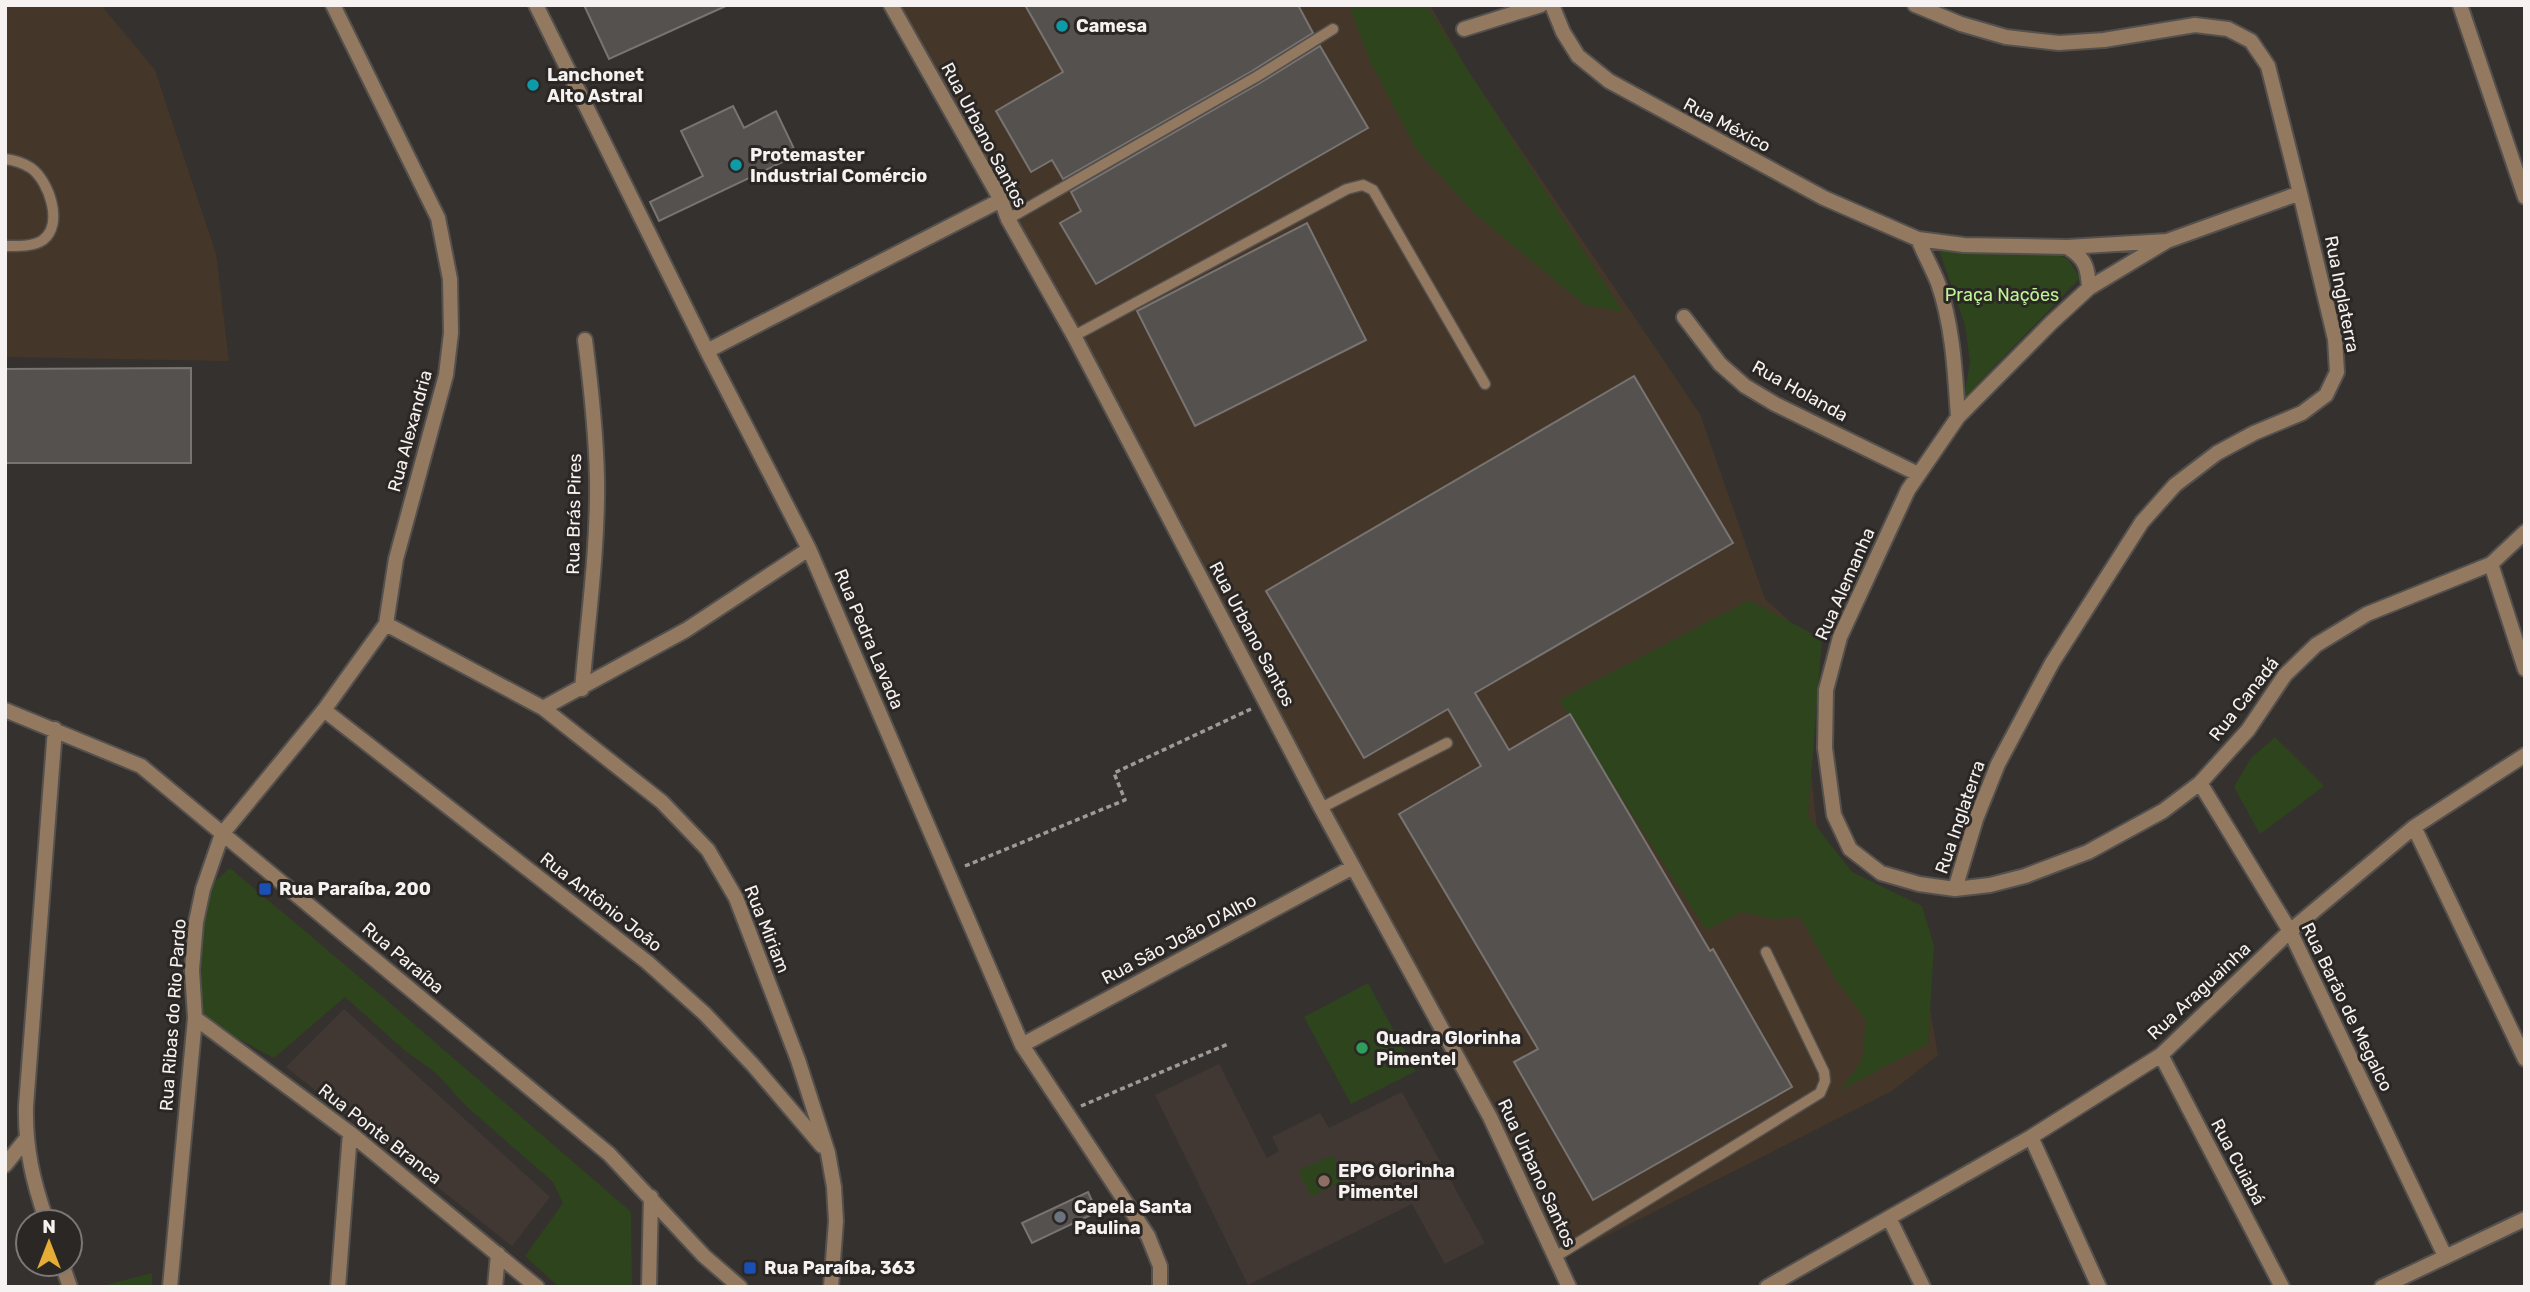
<svg xmlns="http://www.w3.org/2000/svg" width="2530" height="1292" viewBox="0 0 2530 1292" font-family="Rubik,sans-serif">
<style>
.built{fill:#423833}
.industrial{fill:#443729}
.green{fill:#2e441d}
.building{fill:#55514f;stroke:#787472;stroke-width:2}
.lines{fill:none;stroke-linecap:round;stroke-linejoin:round}
.service-casing{stroke:#54504e;stroke-width:13}
.minor-casing{stroke:#54504e;stroke-width:18}
.tertiary-casing{stroke:#54504e;stroke-width:18}
.path{stroke:#9e9a99;stroke-width:3.5;stroke-dasharray:5 3.5;stroke-linecap:butt}
.service{stroke:#927960;stroke-width:10}
.minor{stroke:#927960;stroke-width:14}
.tertiary{stroke:#927960;stroke-width:14}
.culture-dot{fill:#0f9aa8;stroke:#2b2725;stroke-width:2.5}
.transit-dot{fill:#1a4fb4;stroke:#2b2725;stroke-width:2.5}
.leisure-dot{fill:#2e9e5b;stroke:#2b2725;stroke-width:2.5}
.education-dot{fill:#8d6e63;stroke:#2b2725;stroke-width:2.5}
.worship-dot{fill:#6b7280;stroke:#2b2725;stroke-width:2.5}
.labels{text-anchor:middle;stroke-width:6;stroke-linejoin:round;paint-order:stroke}
.poi-label{font-size:18px;font-weight:bold;fill:#f5f2f1;stroke:#2b2725;text-anchor:start}
.street-label{font-size:18px;fill:#f5f2f1;stroke:#2b2725}
.park-label{font-size:18px;fill:#bdf594;stroke:#2b2725}
</style>
<rect width="100%" height="100%" fill="#35312f"/>
<path class="built" d="M344,1009L550,1197L512,1246L286,1067Z
M1219,1064L1267,1158L1279,1151L1272,1137L1320,1113L1329,1128L1402,1092L1485,1243L1445,1264L1412,1204L1248,1285L1155,1095Z"/>
<path class="industrial" d="M5,5H101L155,70L216,254L229,361L5,357Z
M893,5H1430L1470,74L1700,414L1765,599L1817,646L1803,703L1819,845L1916,929L1938,1055L1892,1091L1565,1257Z"/>
<path class="green" d="M1349,5H1426L1623,312L1585,305L1474,213L1416,149L1370,61Z
M1939,250L2050,252L2068,259L2080,278L1964,398L1970,362L1965,325Z
M1749,600L1822,639L1808,816L1852,872L1922,906L1934,946L1928,1044L1841,1090L1862,1060L1866,1020L1838,983L1800,917L1773,919L1742,912L1706,930L1559,700Z
M2275,737L2324,786L2260,834L2234,787L2251,758Z
M230,868L376,991L631,1212L632,1287H559L525,1256L563,1203L553,1182L468,1108L436,1073L403,1049L345,997L274,1058L204,1020L198,1001L199,950L206,905L212,884Z
M1368,983L1416,1071L1351,1104L1304,1017Z
M1332,1155L1345,1180L1311,1197L1298,1171Z
M152,1273V1287H98Z"/>
<path class="building" d="M584,5H728L609,59Z
M1025,5H1298L1313,33L1252,71L1063,179L1052,160L1031,172L996,111L1063,72Z
M1320,46L1368,128L1096,284L1060,223L1081,211L1071,192L1260,83Z
M733,106L744,128L776,111L797,155L659,221L650,202L703,176L681,131Z
M1307,223L1366,340L1195,426L1137,311Z
M191,368V463H5V369Z
M1634,376L1733,543L1475,693L1509,750L1570,714L1710,951L1713,949L1792,1087L1593,1200L1514,1062L1538,1049L1399,814L1481,766L1448,709L1364,758L1266,591Z
M1088,1192L1097,1212L1032,1243L1022,1223Z"/>
<g class="lines">
<g class="service-casing">
<path id="service" d="M5,159C15,160 23,163 31,168C49,181 64,224 43,240C33,247 17,246 5,246
M1008,219L1256,77L1333,29
M1074,336L1347,189L1363,185L1373,190L1485,384
M1321,808L1447,743
M1555,1257L1820,1093L1825,1081L1824,1072L1766,952"/>
</g>
<g class="minor-casing">
<path id="minor" d="M536,5L707,351L809,549L1022,1045L1148,1236L1160,1266V1287
M891,5L1001,200L1008,219L1074,336L1321,808L1490,1117L1569,1287
M1552,5L1563,32L1578,56L1609,81L1824,198L1918,239L1964,245L2067,247L2167,241L2300,193
M1915,5L1961,24L2006,37L2059,43L2104,40L2195,25L2228,29L2251,41L2268,66L2300,193L2335,339L2337,372L2326,395L2302,413L2254,433L2217,453L2175,485L2142,522L2052,663L1998,764L1976,819L1955,889
M1464,29L1541,5
M1918,239C1924,254 1932,268 1938,283C1953,326 1955,372 1958,417
M2167,241L2089,288L2051,323L1958,417L1908,490L1840,637L1826,690L1825,748L1834,815L1850,849L1881,873L1919,884L1955,889L1990,885L2025,876L2088,852L2163,811L2200,783L2248,730L2285,675L2316,645L2367,614L2491,564
M2067,247C2085,258 2088,267 2089,288
M1684,317L1720,364L1745,386L1775,404L1918,474
M707,351L1001,200
M386,624L543,708L662,802L708,850L736,898L798,1060L828,1153L834,1187L836,1221L831,1287
M582,689C588,619 598,549 597,479C596,432 591,386 585,340
M543,708L686,630L809,549
M5,710L141,766L609,1154L704,1256L740,1287
M324,710L647,962L705,1014L753,1065L822,1146
M2200,783L2290,931L2445,1256
M2414,827L2525,1059
M195,1018L350,1133L537,1287
M1022,1045L1353,867
M2161,1055L2282,1287
M2031,1137L2099,1287
M5,1165L26,1139
M1889,1218L1923,1287
M47,1222C33,1182 25,1149 26,1106L55,729
M62,1264L70,1287
M170,1287L195,1018L192,970L196,922L203,889L222,834L324,710L386,624L396,559L446,375L451,333L450,279L438,218L333,5
M338,1287L350,1133
M495,1287L498,1254
M649,1287L651,1197
M1767,1287L2031,1137L2161,1055L2290,931L2414,827L2525,755
M2382,1287L2525,1219"/>
</g>
<g class="tertiary-casing">
<path id="tertiary" d="M2460,5L2525,197
M2525,532L2491,564L2525,669"/>
</g>
<path class="path" d="M965,866L1125,800L1114,773L1251,709
M1081,1106L1228,1044"/>
<use href="#service" class="service"/>
<use href="#minor" class="minor"/>
<use href="#tertiary" class="tertiary"/>
</g>
<g class="culture-dot">
<circle cx="1062" cy="26" r="7"/>
<circle cx="533" cy="85" r="7"/>
<circle cx="736" cy="165" r="7"/>
</g>
<g class="transit-dot">
<rect x="258" y="882" width="14" height="14" rx="3.5"/>
<rect x="743" y="1261" width="14" height="14" rx="3.5"/>
</g>
<circle class="leisure-dot" cx="1362" cy="1048" r="7"/>
<circle class="education-dot" cx="1324" cy="1181" r="7"/>
<circle class="worship-dot" cx="1060" cy="1217" r="7"/>
<g class="labels">
<g class="poi-label">
<text x="1076" y="32">Camesa</text>
<text x="547" y="81">Lanchonet<tspan x="547" dy="21">Alto Astral</tspan></text>
<text x="750" y="161">Protemaster<tspan x="750" dy="21">Industrial Comércio</tspan></text>
<text x="279" y="895">Rua Paraíba, 200</text>
<text x="1376" y="1044">Quadra Glorinha<tspan x="1376" dy="21">Pimentel</tspan></text>
<text x="1338" y="1177">EPG Glorinha<tspan x="1338" dy="21">Pimentel</tspan></text>
<text x="1074" y="1213">Capela Santa<tspan x="1074" dy="21">Paulina</tspan></text>
<text x="764" y="1274">Rua Paraíba, 363</text>
</g>
<g class="street-label">
<text transform="translate(1727 125) rotate(28)" y="6">Rua México</text>
<text transform="translate(984 135) rotate(62)" y="6">Rua Urbano Santos</text>
<text transform="translate(2342 294) rotate(79)" y="6">Rua Inglaterra</text>
<text transform="translate(1800 391) rotate(29)" y="6">Rua Holanda</text>
<text transform="translate(410 431) rotate(-75)" y="6">Rua Alexandria</text>
<text transform="translate(574 514) rotate(-89)" y="6">Rua Brás Pires</text>
<text transform="translate(1845 584) rotate(-66)" y="6">Rua Alemanha</text>
<text transform="translate(1252 634) rotate(62)" y="6">Rua Urbano Santos</text>
<text transform="translate(869 639) rotate(67)" y="6">Rua Pedra Lavada</text>
<text transform="translate(2244 699) rotate(-52)" y="6">Rua Canadá</text>
<text transform="translate(1960 817) rotate(-71)" y="6">Rua Inglaterra</text>
<text transform="translate(601 902) rotate(38)" y="6">Rua Antônio João</text>
<text transform="translate(767 929) rotate(68)" y="6">Rua Miriam</text>
<text transform="translate(1179 939) rotate(-28)" y="6">Rua São João D'Alho</text>
<text transform="translate(403 958) rotate(40)" y="6">Rua Paraíba</text>
<text transform="translate(2199 991) rotate(-43)" y="6">Rua Araguainha</text>
<text transform="translate(2347 1007) rotate(64)" y="6">Rua Barão de Megalco</text>
<text transform="translate(173 1015) rotate(-86)" y="6">Rua Ribas do Rio Pardo</text>
<text transform="translate(380 1134) rotate(38)" y="6">Rua Ponte Branca</text>
<text transform="translate(2238 1162) rotate(62)" y="6">Rua Cuiabá</text>
<text transform="translate(1537 1173) rotate(65)" y="6">Rua Urbano Santos</text>
</g>
<g class="park-label">
<text x="2002" y="301">Praça Nações</text>
</g>
</g>
<rect width="2530" height="1292" fill="none" stroke="#f5f2f1" stroke-width="14"/>
<g transform="translate(49 1243)"><circle r="33" fill="#2b2725" stroke="#7c7877" stroke-width="2"/>
<path d="M0-5L12 26L0 18L-12 26Z" fill="#e6ad36"/>
<text y="-10" font-size="19" font-weight="bold" text-anchor="middle" fill="#f5f2f1">N</text>
</g>
</svg>
